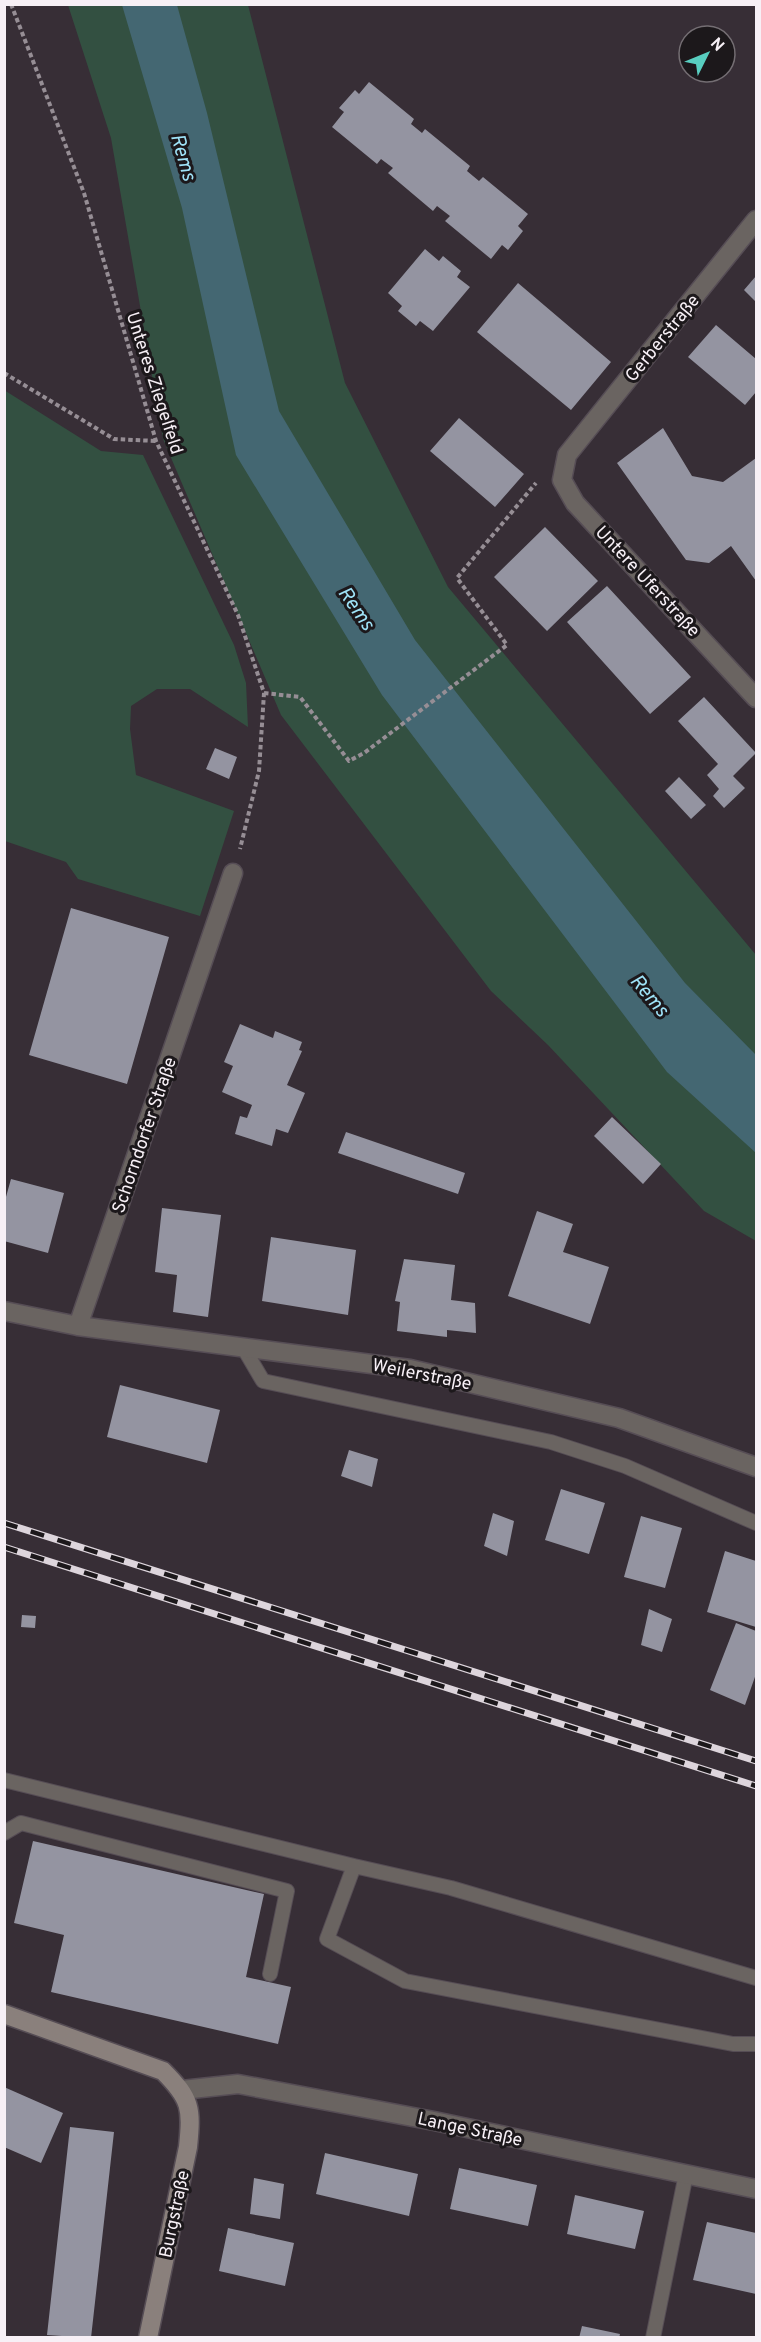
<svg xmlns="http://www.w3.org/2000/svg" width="761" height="2342" viewBox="0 0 761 2342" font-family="Overpass,sans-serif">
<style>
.green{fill:#335041}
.water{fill:#446772}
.building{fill:#9494a1}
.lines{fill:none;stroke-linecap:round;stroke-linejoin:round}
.lane-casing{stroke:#564d55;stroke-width:16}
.street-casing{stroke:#564d55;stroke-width:21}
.secondary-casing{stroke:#564d55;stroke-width:21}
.path{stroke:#968e95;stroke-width:4;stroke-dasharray:4.5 3;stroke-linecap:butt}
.lane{stroke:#6a6461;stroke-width:14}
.street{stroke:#6a6461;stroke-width:18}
.secondary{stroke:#8a807c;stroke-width:18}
.rail-casing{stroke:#ddd5dc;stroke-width:7}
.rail{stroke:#1c181b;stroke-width:4.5;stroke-dasharray:14;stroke-linecap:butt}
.labels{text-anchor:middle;stroke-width:6;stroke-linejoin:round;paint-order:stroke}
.street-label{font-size:18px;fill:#f7f0f6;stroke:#1c181b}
.water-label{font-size:20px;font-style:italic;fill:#9fe3f8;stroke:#1c181b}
</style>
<rect width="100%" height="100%" fill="#372e36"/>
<path class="green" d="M68,5H248L345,383L448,587L756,955V1241L704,1211L548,1045L491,991L281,715L163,439L111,138Z
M4,390L101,451L143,455L234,645L246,683L248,727L190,689H157L131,706L130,729L136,775L234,811L200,916L78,879L66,862L5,841Z"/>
<path class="water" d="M122,5H177L207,113L279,411L415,640L685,983L756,1055V1153L667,1072L382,695L236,455L182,208Z"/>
<path class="building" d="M369,82L414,119L411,124L422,133L425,129L470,166L467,171L479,181L483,177L528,214L518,226L523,231L508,250L502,245L491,259L445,221L450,216L437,206L433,211L388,173L393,168L381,159L377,164L332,127L344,112L339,108L355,90L359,94Z
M425,249L439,261L443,256L461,271L457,277L470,287L433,331L420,321L416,326L398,311L402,306L388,293Z
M756,276V302L744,290Z
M518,283L611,362L571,410L477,332Z
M716,325L756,359V392L745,405L688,357Z
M459,418L524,474L495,507L430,451Z
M663,428L692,476L723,482L756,458V581L731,546L709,563L686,560L617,463Z
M545,527L598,581L547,631L494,577Z
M607,586L691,677L650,714L567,622Z
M704,697L756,753L733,776L745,788L724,808L713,796L719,789L707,775L718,764L678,721Z
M215,748L237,757L229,779L206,769Z
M679,777L706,805L691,819L665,791Z
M71,908L169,937L127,1084L29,1055Z
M240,1024L273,1038L275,1031L302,1042L299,1050L302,1051L287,1085L305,1093L288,1133L276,1129L272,1146L235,1134L240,1116L247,1118L252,1105L222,1092L233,1066L224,1062Z
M612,1117L661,1164L643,1184L594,1136Z
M346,1132L465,1173L458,1194L338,1153Z
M11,1179L64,1193L48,1253L4,1241V1204Z
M162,1208L221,1215L208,1317L173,1312L177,1275L155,1272Z
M537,1211L573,1224L563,1252L609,1267L590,1324L508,1296Z
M271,1237L356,1250L348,1315L262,1301Z
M404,1259L455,1265L451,1300L475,1303L476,1333L447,1330V1337L397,1331L400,1302L395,1301Z
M120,1385L220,1410L207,1463L107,1437Z
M349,1450L378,1459L372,1487L341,1476Z
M561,1489L605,1503L589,1554L545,1540Z
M493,1513L514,1521L507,1556L484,1546Z
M641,1516L682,1528L665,1588L624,1577Z
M725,1551L756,1561V1627L707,1612Z
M649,1609L672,1619L662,1652L641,1645Z
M22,1615L36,1616L35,1628L21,1627Z
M736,1623L756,1631V1674L745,1705L710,1690Z
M33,1841L264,1894L246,1977L291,1987L278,2044L51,1992L64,1935L14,1923Z
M4,2087L63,2113L41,2163L4,2147Z
M70,2127L114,2132L91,2338L47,2335Z
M325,2153L418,2174L409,2216L316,2194Z
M459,2168L537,2185L528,2226L450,2209Z
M254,2178L284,2184L280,2219L250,2214Z
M575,2195L644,2211L635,2249L567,2234Z
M707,2222L756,2233V2294L693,2280Z
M228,2228L294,2243L285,2286L219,2271Z
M582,2326L620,2334L619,2338H579Z"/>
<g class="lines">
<g class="lane-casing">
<path id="lane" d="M243,1347L263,1381L551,1442L625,1466L756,1523
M4,1780L354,1866
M4,1833L21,1823L287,1891L270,1974
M756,1978L451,1888L354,1866L327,1939L405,1981L733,2044H756
M653,2338L686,2174"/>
</g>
<g class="street-casing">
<path id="street" d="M756,220L567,455L562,480L575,503L756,698
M4,1311L78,1326L410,1369L619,1418L756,1467
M78,1326L233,873
M182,2090L238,2084L434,2121L756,2189"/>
</g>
<g class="secondary-casing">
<path id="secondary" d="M4,2014L163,2071C191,2099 192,2108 188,2147L148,2338"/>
</g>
<path class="path" d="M11,4L84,193L156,441L238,615L264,693L259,771L240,849
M4,373L114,439L156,441
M264,693L300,697L349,761L364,753L507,645L457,578L536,483"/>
<use href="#lane" class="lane"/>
<use href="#street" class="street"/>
<use href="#secondary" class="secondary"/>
<g class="rail-casing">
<path id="rail" d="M4,1523L756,1761
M4,1547L756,1786"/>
</g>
<use href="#rail" class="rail"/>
</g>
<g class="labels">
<g class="street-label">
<text transform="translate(662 338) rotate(-51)" y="6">Gerberstraße</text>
<text transform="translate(155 383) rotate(72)" y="6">Unteres Ziegelfeld</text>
<text transform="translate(648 581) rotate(47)" y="6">Untere Uferstraße</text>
<text transform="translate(144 1135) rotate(-71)" y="6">Schorndorfer Straße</text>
<text transform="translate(422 1374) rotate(11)" y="6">Weilerstraße</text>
<text transform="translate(470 2129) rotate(12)" y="6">Lange Straße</text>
<text transform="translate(174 2214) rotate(-78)" y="6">Burgstraße</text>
</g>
<g class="water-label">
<text transform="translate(184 157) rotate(74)" y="7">Rems</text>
<text transform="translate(357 608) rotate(55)" y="7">Rems</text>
<text transform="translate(650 995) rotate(50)" y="7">Rems</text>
</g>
</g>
<rect width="761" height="2342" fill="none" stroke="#f7f0f6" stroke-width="12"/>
<g transform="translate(707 54) rotate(47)"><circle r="28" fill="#1c181b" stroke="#746e73" stroke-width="1.5"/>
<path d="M0-4.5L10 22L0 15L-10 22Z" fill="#58cec0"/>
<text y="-9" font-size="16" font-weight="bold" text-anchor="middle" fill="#f7f0f6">N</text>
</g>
</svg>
